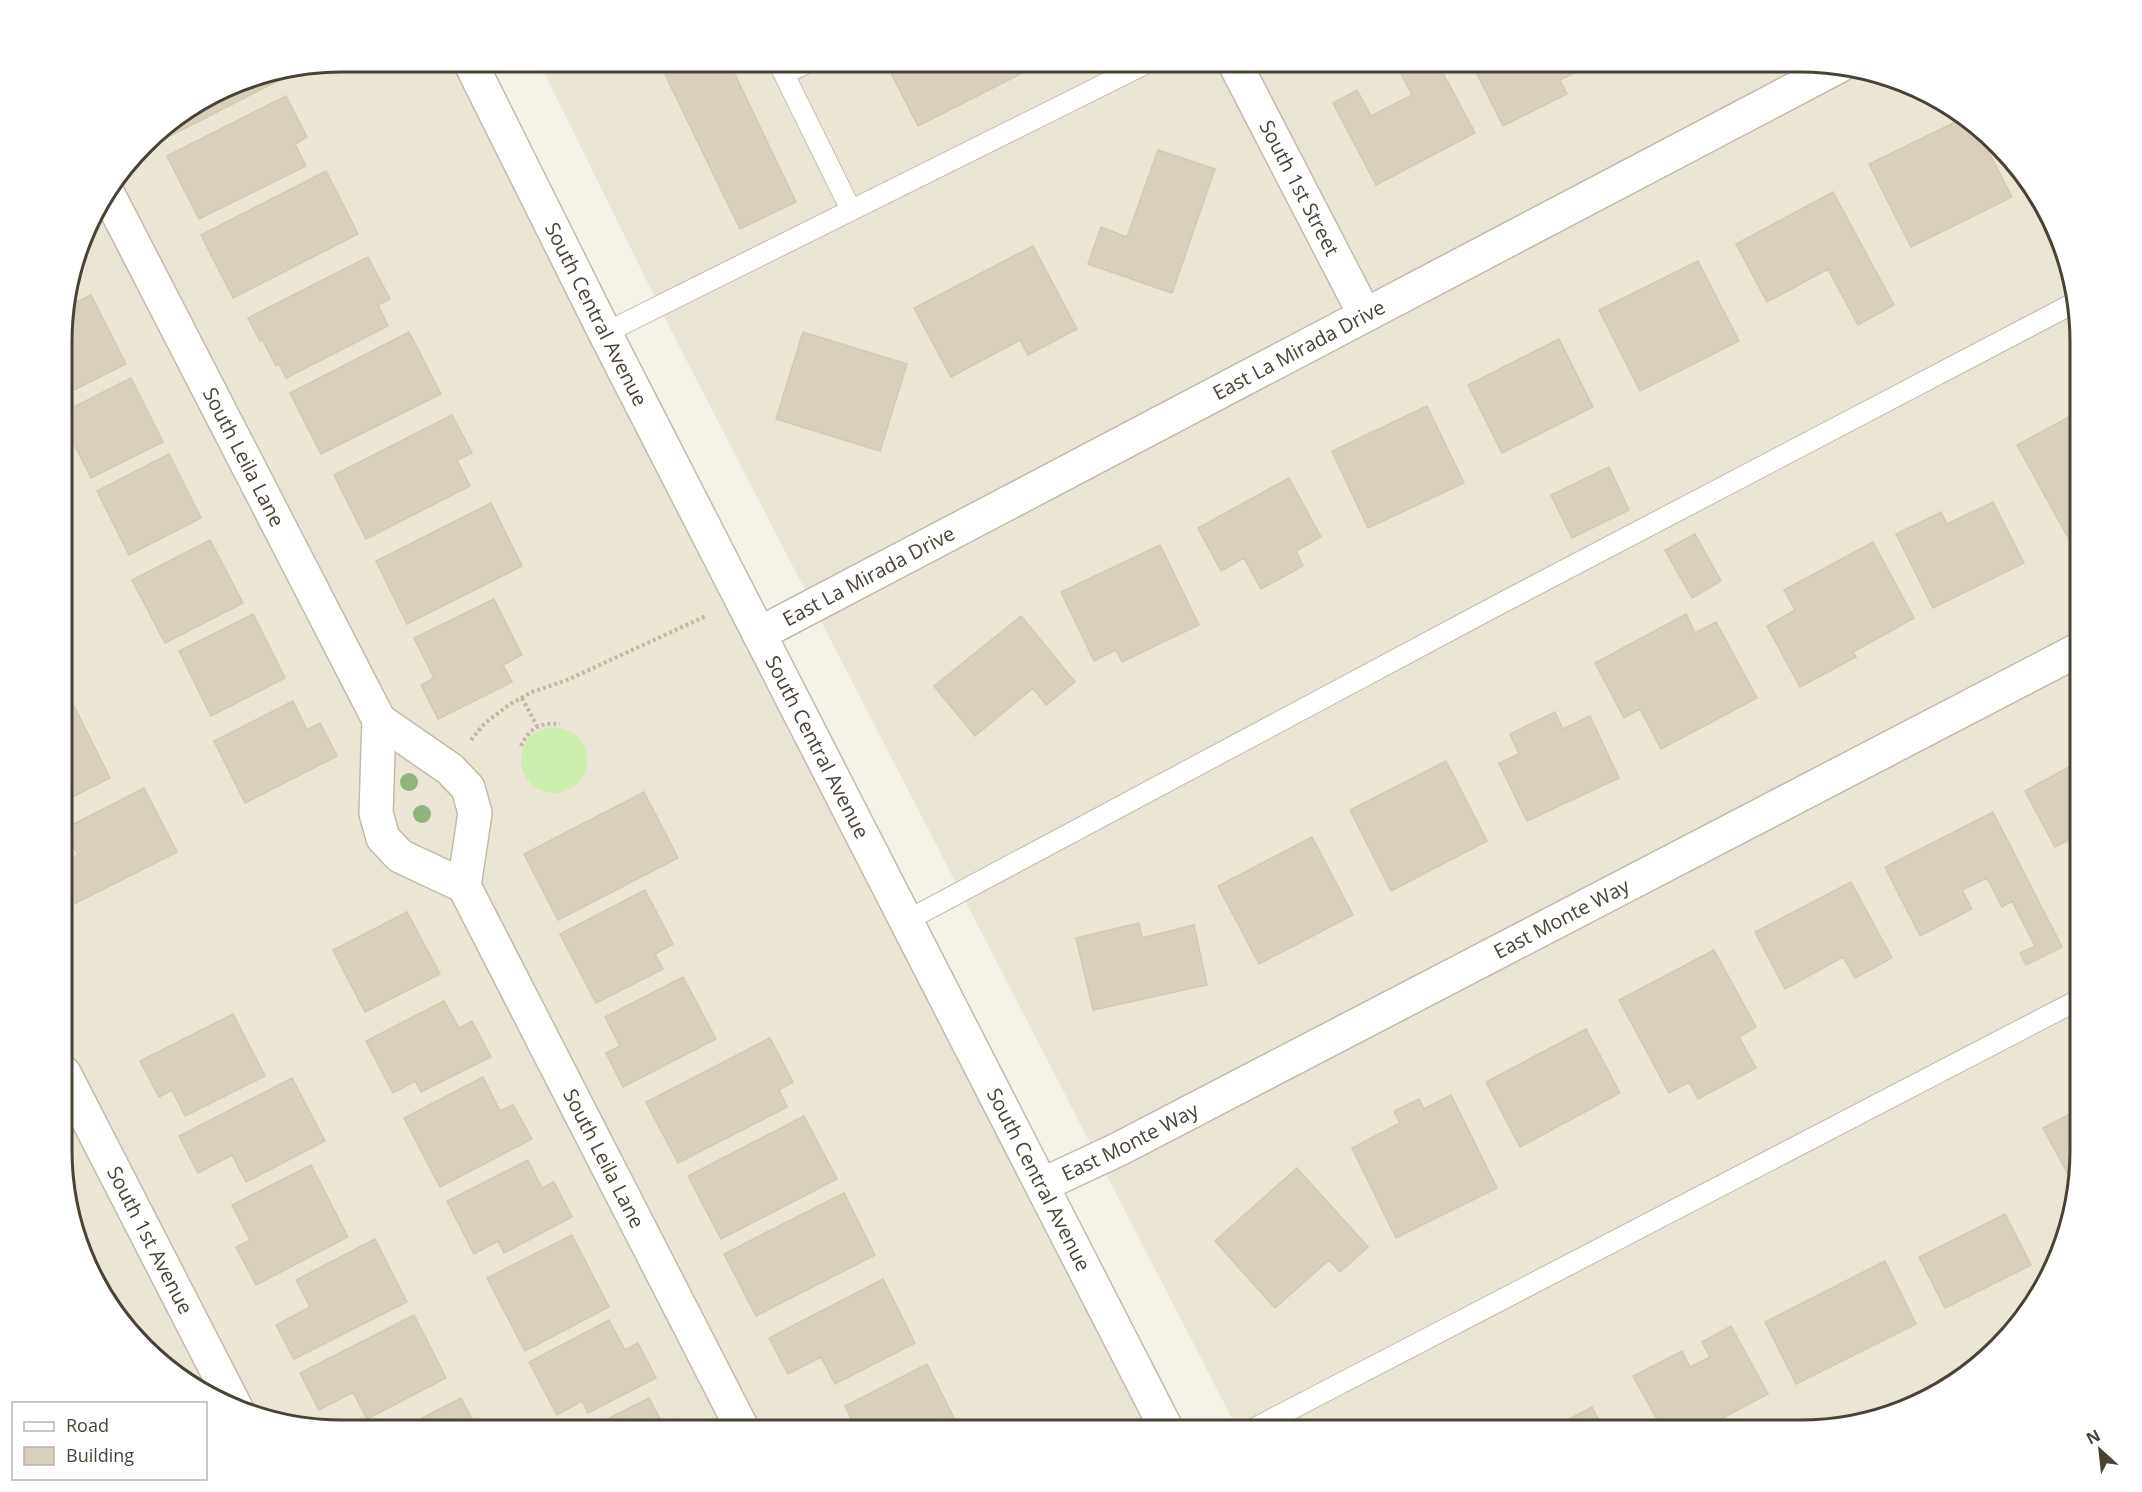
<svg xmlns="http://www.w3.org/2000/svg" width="2142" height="1492" viewBox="0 0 2142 1492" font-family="'Open Sans',sans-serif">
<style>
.residential{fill:#eae5d5}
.green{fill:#ccedad}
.building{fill:#d8cfbc;stroke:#d4c8ae;stroke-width:1.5}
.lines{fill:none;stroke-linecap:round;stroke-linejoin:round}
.service-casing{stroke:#c2bba9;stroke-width:22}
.minor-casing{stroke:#c2bba9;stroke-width:36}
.tertiary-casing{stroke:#c2bba9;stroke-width:36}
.path{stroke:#c5b899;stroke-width:4;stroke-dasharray:3 3;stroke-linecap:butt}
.service{stroke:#fff;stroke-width:20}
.minor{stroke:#fff;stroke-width:33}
.tertiary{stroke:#fff;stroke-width:33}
.tree{fill:#91b47b}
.labels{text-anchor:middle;stroke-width:4.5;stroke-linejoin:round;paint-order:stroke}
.street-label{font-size:20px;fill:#4a4335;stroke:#fff}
.rim{fill:none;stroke:#4a4335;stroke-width:3}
</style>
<rect width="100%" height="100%" fill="#f5f2e8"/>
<path class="residential" d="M342,62H470L1168,1430H324L251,1416L171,1373L99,1291L64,1187V305L91,217L157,131L235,83Z
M539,62H1818L1891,76L1971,119L2043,202L2080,324V1168L2066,1241L2023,1321L1925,1401L1801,1430H1238L673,334Z"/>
<path class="green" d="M521 760a33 33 0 1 1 66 0a33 33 0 1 1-66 0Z"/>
<path class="building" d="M659,62H729L796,202L740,229Z
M905,62H1044L918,126L889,69Z
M1419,62H1437L1475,133L1376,185L1333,103L1357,90L1371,116L1412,95L1400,72Z
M1471,62H1589L1591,65L1560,80L1567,94L1503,126Z
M275,75L278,81L154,144L151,138L157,131L235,83Z
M286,96L307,137L295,144L306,166L199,219L167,156Z
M1966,117L1974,124L2012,197L1911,247L1869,164Z
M1158,150L1215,169L1172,293L1088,264L1101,227L1127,237Z
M326,171L358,234L233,298L201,235Z
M1833,192L1894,305L1858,325L1828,269L1767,302L1736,244Z
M1033,246L1077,329L1028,355L1020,340L951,377L914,308Z
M368,257L390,299L378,305L388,326L286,378L279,364L276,366L262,339L260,341L248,318Z
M1698,261L1739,341L1640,391L1599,310Z
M74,270L79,280L70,285Z
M91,295L126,364L64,395V308Z
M409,332L441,394L321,454L290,393Z
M803,332L907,364L880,451L776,419Z
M1559,339L1593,407L1502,453L1468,385Z
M131,378L163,442L91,478L64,424V412Z
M1427,406L1464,483L1368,528L1332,451Z
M2080,411V536L2070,541L2017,445Z
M452,415L472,453L457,460L470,486L366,539L334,475Z
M169,454L201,518L129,555L97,491Z
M1609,467L1629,510L1572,538L1551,495Z
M1289,478L1321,537L1296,551L1303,566L1261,589L1244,558L1221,571L1198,528Z
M1993,502L2024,563L1933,608L1896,534L1941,512L1947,524Z
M491,503L522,566L407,624L376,561Z
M1695,534L1721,581L1692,598L1665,550Z
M210,540L243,603L165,643L132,580Z
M1873,542L1914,618L1853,652L1856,657L1800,687L1767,626L1795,610L1784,590Z
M1160,545L1199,625L1122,662L1116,650L1094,661L1061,592Z
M494,599L522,655L503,665L512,682L438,719L421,685L434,678L414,638Z
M253,614L285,678L211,716L179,651Z
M1686,614L1695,633L1716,622L1757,698L1661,749L1640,709L1624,718L1595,663Z
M1021,616L1075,682L1046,705L1033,688L975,736L934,686Z
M293,701L307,730L320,723L337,756L245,803L214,741Z
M74,706L110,778L64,801V711Z
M1555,712L1563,729L1590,716L1619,778L1527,821L1499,763L1519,754L1510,734Z
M1446,761L1487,841L1391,891L1350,810Z
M2080,761V834L2055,847L2025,791Z
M144,788L177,852L64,909V862L78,855L64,829Z
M644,792L678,858L558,920L524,854Z
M1993,812L2062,947L2026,965L2020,953L2035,946L2012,901L2002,907L1987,878L1962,890L1972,909L1920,936L1885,867Z
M1312,837L1353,915L1259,964L1218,886Z
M1851,882L1892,958L1855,978L1843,957L1785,989L1755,932Z
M645,890L673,944L655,954L663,969L596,1003L560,934Z
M407,912L440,974L365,1012L333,950Z
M1139,923L1142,938L1194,925L1207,985L1093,1010L1076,938Z
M1714,950L1756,1027L1739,1037L1756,1068L1698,1099L1689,1082L1669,1093L1619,1000Z
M683,977L716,1039L623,1087L606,1053L620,1046L605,1017Z
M444,1001L459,1028L472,1021L491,1057L421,1092L415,1081L393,1093L366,1041Z
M233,1014L265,1076L185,1116L172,1090L159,1097L140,1061Z
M1586,1029L1620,1093L1520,1147L1486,1082Z
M770,1038L793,1082L779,1090L787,1107L678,1163L646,1102Z
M483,1077L500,1111L513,1105L532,1139L440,1187L404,1118Z
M292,1078L325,1141L246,1182L232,1155L198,1173L179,1136Z
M1451,1095L1497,1188L1396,1238L1352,1148L1400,1123L1394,1111L1419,1099L1424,1109Z
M2080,1109V1168L2076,1189L2043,1128Z
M804,1116L837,1179L721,1239L688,1176Z
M528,1160L542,1188L554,1182L572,1217L504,1253L498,1241L474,1254L447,1201Z
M311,1165L348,1237L256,1285L236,1247L250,1240L232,1205Z
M1297,1168L1368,1247L1340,1272L1329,1260L1275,1308L1215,1241Z
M844,1193L875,1255L756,1316L724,1254Z
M2005,1214L2031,1265L1945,1308L1919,1257Z
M572,1235L609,1307L525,1351L487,1278Z
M375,1239L407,1302L294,1359L276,1325L310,1307L296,1280Z
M1885,1261L1916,1324L1796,1384L1765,1322Z
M883,1279L915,1343L835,1384L821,1357L788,1374L769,1338Z
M414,1315L446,1378L367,1419L353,1392L319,1410L300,1373Z
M609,1320L625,1350L638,1343L656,1378L588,1413L582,1401L557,1415L529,1362Z
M1731,1326L1768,1394L1700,1430H1663L1633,1376L1682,1351L1690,1367L1710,1357L1702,1342Z
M927,1364L958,1426L950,1430H857L845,1406Z
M461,1398L478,1430H399Z
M649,1398L664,1426L677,1419L682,1430H586Z
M1592,1407L1604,1430H1549Z"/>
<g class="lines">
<g class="service-casing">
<path id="service" d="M778,62L851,210
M784,74L809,62
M605,333L1149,62
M906,921L1494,607L2074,303
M1251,1430L2080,999"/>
</g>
<g class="minor-casing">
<g id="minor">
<path id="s1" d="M1234,62L1365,315"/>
<path id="s2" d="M108,194L379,720L450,769L468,788L475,813L464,886L743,1430"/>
<path id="s3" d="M759,634L1839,66"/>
<path d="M379,720L376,813L383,838L400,856L464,886"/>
<path id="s4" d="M64,1073L236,1408"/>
<path id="s5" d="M1042,1185L1119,1149L2080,649"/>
</g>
</g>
<g class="tertiary-casing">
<g id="tertiary">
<path id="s6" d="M470,62L605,333L1167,1430"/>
</g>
</g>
<path class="path" d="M522,698L537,726
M471,740L484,724L510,704L532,692L567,680L706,616
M521,746C529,729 540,722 560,724"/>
<use href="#service" class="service"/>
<use href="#minor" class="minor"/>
<use href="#tertiary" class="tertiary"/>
</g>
<g class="tree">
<circle cx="409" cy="782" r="9"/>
<circle cx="422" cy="814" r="9"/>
</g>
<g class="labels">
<g class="street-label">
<text dy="7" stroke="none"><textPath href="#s1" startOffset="142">South 1st Street</textPath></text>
<text dy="7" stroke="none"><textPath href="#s6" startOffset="282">South Central Avenue</textPath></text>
<text dy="7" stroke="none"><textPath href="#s3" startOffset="610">East La Mirada Drive</textPath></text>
<text dy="7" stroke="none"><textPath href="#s2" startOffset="296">South Leila Lane</textPath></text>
<text dy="7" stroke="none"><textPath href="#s3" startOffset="124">East La Mirada Drive</textPath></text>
<text dy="7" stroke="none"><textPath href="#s6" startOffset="768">South Central Avenue</textPath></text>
<text dy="7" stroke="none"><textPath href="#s5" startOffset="584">East Monte Way</textPath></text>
<text dy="7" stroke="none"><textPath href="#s5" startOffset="98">East Monte Way</textPath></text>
<text dy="7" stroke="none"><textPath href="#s2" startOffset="1110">South Leila Lane</textPath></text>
<text dy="7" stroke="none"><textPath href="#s6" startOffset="1254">South Central Avenue</textPath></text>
<text dy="7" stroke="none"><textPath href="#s4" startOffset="188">South 1st Avenue</textPath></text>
</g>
</g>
<path d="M0 0H2142V1492H0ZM342 72H1800A270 270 0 0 1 2070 342V1150A270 270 0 0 1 1800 1420H342A270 270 0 0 1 72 1150V342A270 270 0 0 1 342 72Z" fill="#fff" fill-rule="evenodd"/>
<path class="rim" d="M342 72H1800A270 270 0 0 1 2070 342V1150A270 270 0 0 1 1800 1420H342A270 270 0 0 1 72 1150V342A270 270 0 0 1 342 72Z"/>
<rect x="12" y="1402" width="195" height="78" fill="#ffffff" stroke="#b7b4ae" stroke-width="1.5"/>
<rect x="24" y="1422" width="30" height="9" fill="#ffffff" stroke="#b7b4ae" stroke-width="1.5"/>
<text x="66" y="1432" font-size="18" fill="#4a4335">Road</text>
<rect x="24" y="1447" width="30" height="18" fill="#d8cfbc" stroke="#b7b4ae" stroke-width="1.5"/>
<text x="66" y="1462" font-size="18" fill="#4a4335">Building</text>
<g transform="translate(2100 1450) rotate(333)" stroke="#ffffff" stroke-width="4.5" paint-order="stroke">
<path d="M0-4.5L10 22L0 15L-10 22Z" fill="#4a4335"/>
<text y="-9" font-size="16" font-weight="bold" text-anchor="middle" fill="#4a4335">N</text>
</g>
</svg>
